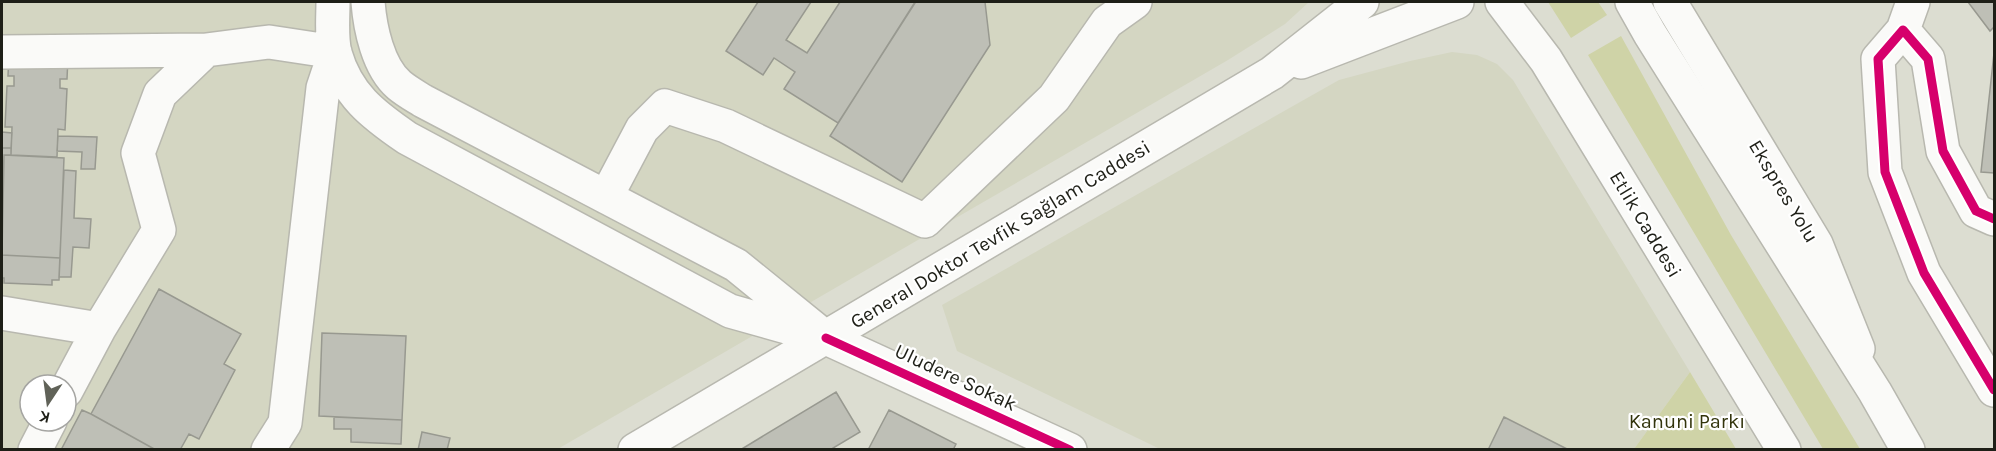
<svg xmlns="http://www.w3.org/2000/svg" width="1996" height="451" viewBox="0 0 1996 451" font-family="Karla,sans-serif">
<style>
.built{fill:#d4d6c2;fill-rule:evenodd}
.green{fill:#cfd3a7}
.building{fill:#bebfb6;stroke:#989990;stroke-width:1.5}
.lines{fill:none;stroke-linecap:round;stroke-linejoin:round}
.minor-casing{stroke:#b8b8af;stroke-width:36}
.major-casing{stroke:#b8b8af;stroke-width:36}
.minor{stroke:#fafaf8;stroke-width:33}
.major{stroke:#fafaf8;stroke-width:33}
.cycleway-casing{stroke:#fff;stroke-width:13}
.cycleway{stroke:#d6006c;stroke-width:9}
.labels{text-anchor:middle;stroke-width:4.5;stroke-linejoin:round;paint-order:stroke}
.street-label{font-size:20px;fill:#1e1f17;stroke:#fff}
.park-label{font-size:20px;fill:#32340b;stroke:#fff}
</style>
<rect width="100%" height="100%" fill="#dcddd1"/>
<path class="built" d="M2,2H1309L1285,24L1228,60L556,450L2,449ZM30,385H66V421H30Z
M1452,52L1477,55L1497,64L1513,80L1690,372L1634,449H1160L957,351L942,305L1339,80L1410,61Z"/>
<path class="green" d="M1548,2H1598L1607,15L1571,38Z
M1621,36L1731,235L1860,449H1823L1588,55Z
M1690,372L1736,449H1634Z"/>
<path class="building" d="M758,2H811L786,40L807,53L840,2H915V3L838,123L784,89L795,72L774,58L763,75L726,51Z
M915,2H985L990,45L902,182L830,136Z
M1968,2H1994V27L1990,31Z
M1994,53V173L1981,172Z
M9,54L68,57L67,79H60V88L67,89L65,130L58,129L57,157L11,155L12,127H5L7,86H14V76H8Z
M2,132L12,133L11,148H2Z
M58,136L97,137L95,169H81L82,152L57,151Z
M2,148H11V155H4L2,213Z
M4,155L64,158L60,258L2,255Z
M64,170L76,171L74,218L91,219L89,248L73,247L71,277H59Z
M2,255L60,258L59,280H52V285L4,283V278H2Z
M159,289L241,334L224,364L235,370L199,439L189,434L180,450H156L91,414Z
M322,333L406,336L402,420L319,416Z
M836,392L860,432L833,448L834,450H740Z
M82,410L91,414L156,450H61Z
M889,410L956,444L953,450H868Z
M334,417L402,420L401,444L351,442V429H334Z
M1504,417L1569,450H1488Z
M422,432L450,438L447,450H418Z"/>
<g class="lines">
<g class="minor-casing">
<path id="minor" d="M333,2C333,18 331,38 335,53C347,95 372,114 407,138L730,311L826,338L1070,450
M368,2C370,28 378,67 399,85C406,91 415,96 423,101L736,265L815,329
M1670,2L1816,244L1858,349
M1903,30L1913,2
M2,52L206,50
M606,197L642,129L665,106L726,126L925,221L1054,98L1107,22L1135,2
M1994,219L1976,211L1943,151L1928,59L1903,30L1878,59L1885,172L1924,273L1994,390
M2,313L99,329
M66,391L99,329L159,230L138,153L160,94L206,50L269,42L335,52L323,88L285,423L268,450
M35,450L50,421"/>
</g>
<g class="major-casing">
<path id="major" d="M1502,2L1546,60L1784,450
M1632,2L1650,34L1875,392L1908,450
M1301,62L1457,2
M635,450L1272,73L1362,2"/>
</g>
<use href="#minor" class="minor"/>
<use href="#major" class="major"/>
<g class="cycleway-casing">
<path id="cycleway" d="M1994,219L1976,211L1943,151L1928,59L1903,30L1878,59L1885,172L1924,273L1994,390
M826,338L1070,450"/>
</g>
<use href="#cycleway" class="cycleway"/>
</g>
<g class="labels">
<g class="street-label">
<text transform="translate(1784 191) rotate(59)" y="7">Ekspres Yolu</text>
<text transform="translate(1646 224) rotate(59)" y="7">Etlik Caddesi</text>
<text transform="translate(1000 234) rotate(-31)" y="7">General Doktor Tevfik Sağlam Caddesi</text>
<text transform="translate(956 377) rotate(25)" y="7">Uludere Sokak</text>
</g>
<g class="park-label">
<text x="1687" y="428">Kanuni Parkı</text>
</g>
</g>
<rect width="1996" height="451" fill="none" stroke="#1e1f17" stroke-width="6"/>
<g transform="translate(48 403) rotate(193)"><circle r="28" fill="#ffffff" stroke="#a5a5a2" stroke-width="1.5"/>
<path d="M0-4.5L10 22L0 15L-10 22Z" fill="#606258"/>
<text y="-9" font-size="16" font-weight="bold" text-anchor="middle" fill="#1e1f17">K</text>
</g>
</svg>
